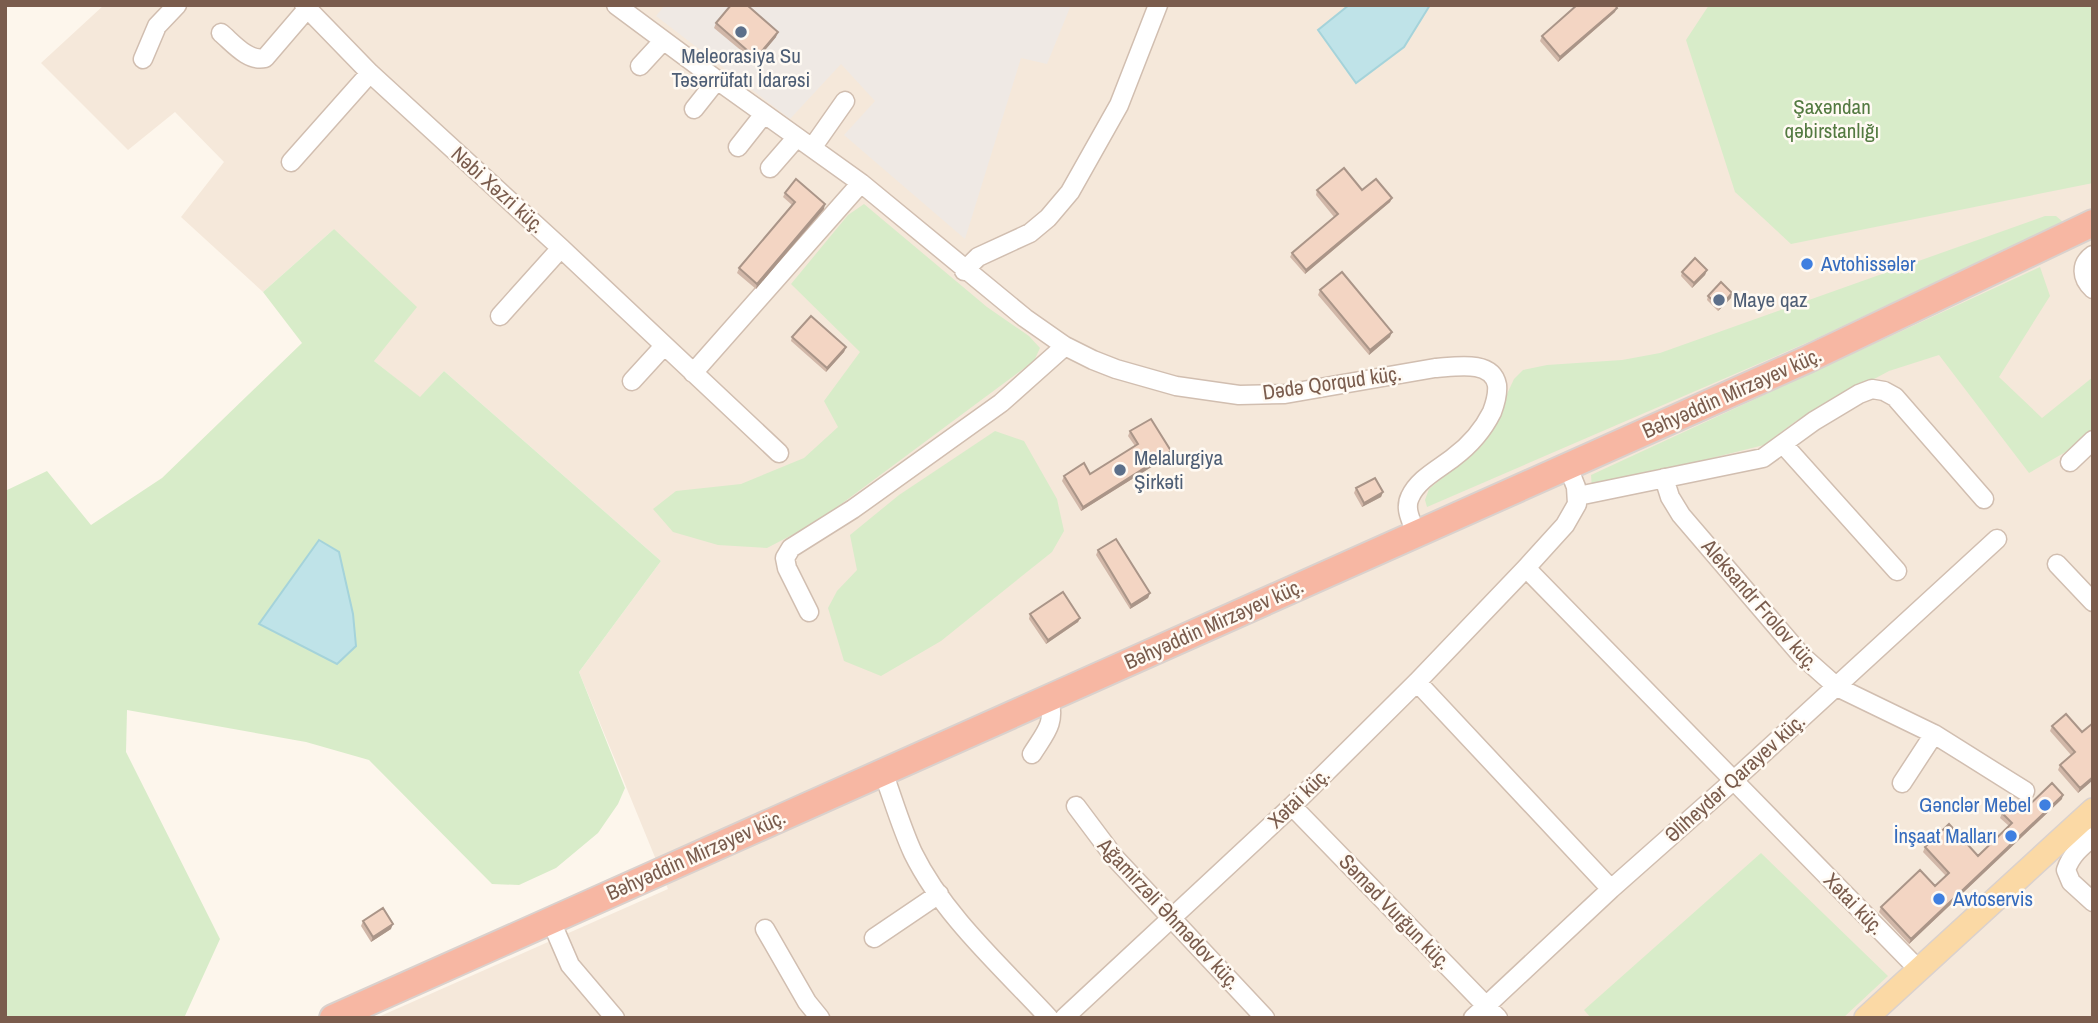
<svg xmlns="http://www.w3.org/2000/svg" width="2098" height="1023" viewBox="0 0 2098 1023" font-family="'Archivo Narrow',sans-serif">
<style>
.residential{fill:#f5e8da}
.industrial{fill:#efe9e4}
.green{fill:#d8ecc9}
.water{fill:#bfe3e8;stroke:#a5d3da;stroke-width:2}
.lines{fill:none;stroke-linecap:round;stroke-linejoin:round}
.minor-casing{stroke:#d1beb0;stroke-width:21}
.major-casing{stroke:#dad1cd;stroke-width:26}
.highway-casing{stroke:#dad1cd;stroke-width:30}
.minor{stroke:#fff;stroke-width:18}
.major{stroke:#fbd9a5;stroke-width:23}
.highway{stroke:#f7b7a3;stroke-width:26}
.wall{fill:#d1b7a8}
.shaded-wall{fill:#aa9588}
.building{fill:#f3d5c3;stroke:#aa9588;stroke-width:2}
.service-dot{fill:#5c6f8a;stroke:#fffaf3;stroke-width:2.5}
.shop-dot{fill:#3f7fe0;stroke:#fffaf3;stroke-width:2.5}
.labels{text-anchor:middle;stroke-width:5;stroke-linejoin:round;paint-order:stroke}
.service-label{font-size:21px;fill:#4e5e75;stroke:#fffaf3;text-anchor:start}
.park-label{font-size:21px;fill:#537a41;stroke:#fffaf3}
.street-label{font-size:21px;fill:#7a5c4d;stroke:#fffaf3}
.shop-label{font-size:21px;fill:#366cbe;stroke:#fffaf3;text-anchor:start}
</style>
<rect width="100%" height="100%" fill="#fdf6ec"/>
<path class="residential" d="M104,5H2093V1018H376L668,889L579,672L661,561L444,371L420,398L374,361L334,229L263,292L181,217L224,162L175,112L128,150L41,63Z"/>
<path class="industrial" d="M665,5H1071L1047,64L1021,58L965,239L844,135L875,101L841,64L790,119L656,16Z"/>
<path class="green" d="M1709,5H2093V183L1791,244L1735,192L1686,40Z
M864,204L987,307L1029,336L1040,348L1034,361L817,522L767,548L718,545L673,532L653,509L676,491L741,484L804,458L838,427L824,401L860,352L791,284L848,215Z
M2045,216H2056L2063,222L1811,341L1427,507L1425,500L1429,489L1484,443L1514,379L1523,370L1547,365L1622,360L1660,353Z
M334,229L417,307L374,361L420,397L444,371L661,561L579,672L625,788L618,804L598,833L556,868L519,885L492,884L369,760L306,742L127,710L126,752L220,939L184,1018H5V491L47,471L91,525L162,478L302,343L263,292Z
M2040,267L2050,296L1999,377L2042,418L2093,377V448L2076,446L2029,473L1939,355L1889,371L1796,421L1764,445L1592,488L1591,475Z
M995,431L1024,441L1057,499L1064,531L1052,552L941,641L881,676L844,661L828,608L837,591L857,570L850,535L899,495Z
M1761,853L1888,976L1843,1018H1591L1584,1010Z"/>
<path class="water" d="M1349,5H1430L1404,47L1356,83L1318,30Z
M319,540L339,552L353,614L356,646L337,664L259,624Z"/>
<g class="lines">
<g class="minor-casing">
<path id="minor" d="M304,5L370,73L561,248L779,453
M616,5L717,80L861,183L1025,318L1065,346L1093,360L1116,369L1176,386L1239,395L1285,394L1435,368C1454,367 1492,359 1497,385C1498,394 1495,404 1492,412C1483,430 1470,445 1454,457C1439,469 1418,479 1410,497C1404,509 1412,522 1416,533
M221,33C233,43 248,62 265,58L307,9
M143,59L157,26L177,5
M640,66L663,41
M694,109L717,80
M738,147L764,114
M812,148L845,101
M291,162L370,73
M770,168L797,137
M2093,255C2080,264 2081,278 2093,289
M964,271L978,257L1030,233L1048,218L1070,192L1119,105L1158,5
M500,316L561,248
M693,373L861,183
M632,381L664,346
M1783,444L1897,571
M2070,462L2093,440
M1664,478L1670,497L1681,515L1801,655L1837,687L1934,734L2025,791
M1578,496L1763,458L1814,421L1859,394L1872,389L1884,391L1895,397L1984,499
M2057,564L2093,602
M1526,568L1918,969
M809,612L787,568L785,558L791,548L853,509L1001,403L1065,346
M1417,682L1611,889
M1032,754C1045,733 1056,724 1049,698
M883,772C893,799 901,827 913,853C944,916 1002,967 1049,1018
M1902,783L1934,734
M1076,806L1115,858L1265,1018
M1292,806L1498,1018
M2093,837C2081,847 2071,855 2066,870L2071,882L2093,902
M551,921L570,965L615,1018
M765,929L807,1002L820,1018
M874,938L939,894
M1064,1018L1292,806L1417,682L1526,568L1565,525L1577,504L1576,487L1568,467
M1473,1018L1611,889L1733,781L1997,539"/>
</g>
<g class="major-casing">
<path id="major" d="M1866,1018L2093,810"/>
</g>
<g class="highway-casing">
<path id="highway" d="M333,1018L1808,359L2093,223"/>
</g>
<use href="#minor" class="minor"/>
<use href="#major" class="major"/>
<use href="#highway" class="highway"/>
</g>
<path class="wall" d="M1615,12L1558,62L1540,41L1542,36Z
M716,23L776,37L755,62L714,28Z
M1317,190H1362L1392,198L1390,202L1305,274L1290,257L1292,253L1334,217L1316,195Z
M785,193L824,209L756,289L737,273L739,268L792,205L783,197Z
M1707,270L1705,275L1692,288L1681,276L1682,272Z
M1320,290L1390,337L1369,355L1318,295Z
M1708,296L1731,298L1718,311L1707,300Z
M792,337L846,347L844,352L826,372L791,341Z
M1130,431L1171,451L1169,456L1081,511L1062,481L1064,476L1090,474L1135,446L1128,436Z
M1356,488L1383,492L1381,497L1362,507L1354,493Z
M1098,550L1150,593L1148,598L1130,609L1096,555Z
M1030,614L1080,618L1078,622L1046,644L1029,619Z
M2093,723V780L2078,793L2058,770L2060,765L2071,755L2050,731L2052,726L2082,732Z
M2062,799L1909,944L1879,912L1881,907L1935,886L1946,876L1923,852L1925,847L1978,856L2009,826L2000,818L2002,813L2023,811Z
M363,921L391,929L371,942L361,926Z"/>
<path class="shaded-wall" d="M1617,8L1615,12L1558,62L1560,57Z
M778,32L776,37L755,62L756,58Z
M1392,198L1390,202L1305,274L1306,270Z
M825,204L824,209L756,289L757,284Z
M1707,270L1705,275L1692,288L1694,283Z
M1732,293L1731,298L1718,311L1720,307Z
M1392,332L1390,337L1369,355L1370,350Z
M846,347L844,352L826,372L827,368Z
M1171,451L1169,456L1081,511L1083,507Z
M1383,492L1381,497L1362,507L1364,503Z
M1150,593L1148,598L1130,609L1131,605Z
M1080,618L1078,622L1046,644L1048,640Z
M2093,777V780L2078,793L2080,788Z
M2063,795L2062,799L1909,944L1911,939Z
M393,924L391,929L371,942L373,937Z"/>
<path class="building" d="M731,5H747L778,32L756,58L716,23Z
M1577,5H1615L1617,8L1560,57L1542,36Z
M1344,168L1362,190L1376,179L1392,198L1306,270L1292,253L1338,214L1317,190Z
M796,179L825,204L757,284L739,268L795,202L785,193Z
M1695,258L1707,270L1694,283L1682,272Z
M1342,272L1392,332L1370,350L1320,290Z
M1721,282L1732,293L1720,307L1708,296Z
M811,316L846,347L827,368L792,337Z
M1151,419L1171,451L1083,507L1064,476L1084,463L1090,474L1138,444L1130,431Z
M1375,478L1383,492L1364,503L1356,488Z
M1116,539L1150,593L1131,605L1098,550Z
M1063,592L1080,618L1048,640L1030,614Z
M2066,714L2082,732L2093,723V777L2080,788L2060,765L2075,752L2052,726Z
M2052,783L2063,795L1911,939L1881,907L1920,870L1935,886L1949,873L1925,847L1949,824L1978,856L2012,823L2002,813L2014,802L2023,811Z
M383,908L393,924L373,937L363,921Z"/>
<g class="service-dot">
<circle cx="741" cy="32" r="7"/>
<circle cx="1719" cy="300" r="7"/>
<circle cx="1120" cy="470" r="7"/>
</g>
<g class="shop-dot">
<circle cx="1807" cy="264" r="7"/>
<circle cx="2045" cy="805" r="7"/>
<circle cx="2011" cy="836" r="7"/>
<circle cx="1939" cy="899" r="7"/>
</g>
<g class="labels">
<g class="service-label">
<text x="741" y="63" text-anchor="middle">Meleorasiya Su<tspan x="741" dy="24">Təsərrüfatı İdarəsi</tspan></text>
<text x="1733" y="307">Maye qaz</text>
<text x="1134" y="465">Melalurgiya<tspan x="1134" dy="24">Şirkəti</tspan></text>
</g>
<g class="park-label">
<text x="1832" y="114">Şaxəndan<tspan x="1832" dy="24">qəbirstanlığı</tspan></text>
</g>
<g class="street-label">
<text transform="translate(498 190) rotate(42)" y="7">Nəbi Xəzri küç.</text>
<text transform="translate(1332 383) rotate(-8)" y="7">Dədə Qorqud küç.</text>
<text transform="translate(1732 393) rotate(-24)" y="7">Bəhyəddin Mirzəyev küç.</text>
<text transform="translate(1760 605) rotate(49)" y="7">Aleksandr Frolov küç.</text>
<text transform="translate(1214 624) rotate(-24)" y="7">Bəhyəddin Mirzəyev küç.</text>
<text transform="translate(1735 778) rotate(-42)" y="7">Əliheydər Qarayev küç.</text>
<text transform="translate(1299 798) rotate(-44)" y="7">Xətai küç.</text>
<text transform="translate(696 855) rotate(-24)" y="7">Bəhyəddin Mirzəyev küç.</text>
<text transform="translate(1854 904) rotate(46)" y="7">Xətai küç.</text>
<text transform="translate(1395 912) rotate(46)" y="7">Səməd Vurğun küç.</text>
<text transform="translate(1169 914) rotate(47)" y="7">Ağamirzəli Əhmədov küç.</text>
</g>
<g class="shop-label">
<text x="1821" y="271">Avtohissələr</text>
<text x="2031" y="812" text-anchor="end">Gənclər Mebel</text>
<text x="1997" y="843" text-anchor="end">İnşaat Malları</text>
<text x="1953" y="906">Avtoservis</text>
</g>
</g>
<rect width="2098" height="1023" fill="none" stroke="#7a5c4d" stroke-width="14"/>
</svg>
